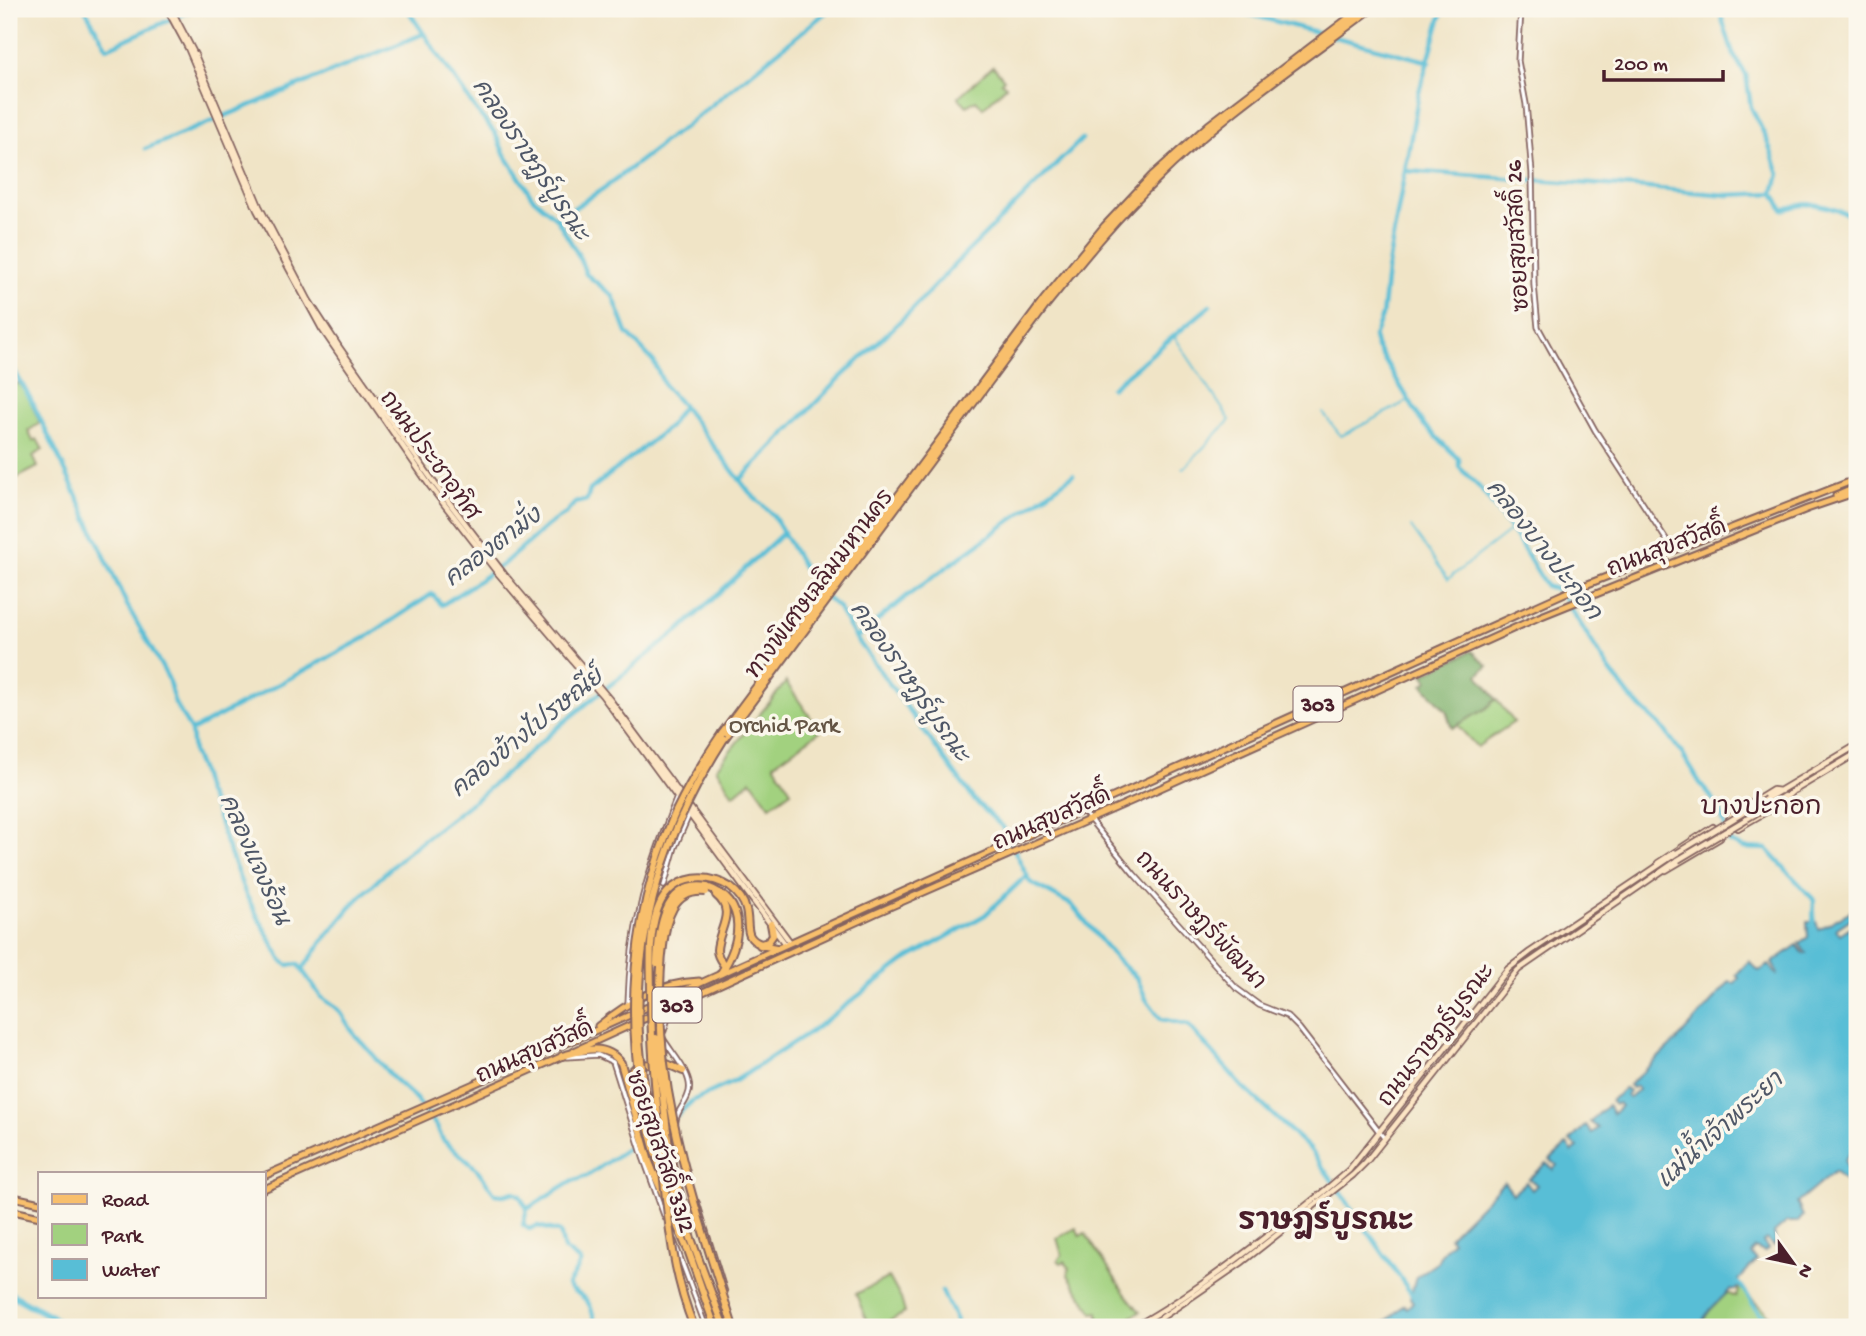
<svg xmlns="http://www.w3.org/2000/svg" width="1866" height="1336" viewBox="0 0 1866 1336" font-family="'Gochi Hand','Playpen Sans Thai',sans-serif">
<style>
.green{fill:#a2d17f;stroke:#767855;stroke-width:2}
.forest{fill:#81b36e;stroke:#66694c;stroke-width:2}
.water{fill:#58bed6;stroke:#516e80;stroke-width:2}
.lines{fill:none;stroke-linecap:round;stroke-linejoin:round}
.stream{stroke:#58bed6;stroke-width:2}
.canal{stroke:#58bed6;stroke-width:4.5}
.river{stroke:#58bed6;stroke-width:7}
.tertiary-casing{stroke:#846461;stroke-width:7}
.secondary-casing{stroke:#846461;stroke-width:8}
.primary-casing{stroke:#846461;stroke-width:9}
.motorway-casing{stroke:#846461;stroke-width:10}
.tertiary{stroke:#fff;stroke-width:3.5}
.secondary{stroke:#fce5c4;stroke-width:4.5}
.primary{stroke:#f8bf6c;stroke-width:5}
.motorway{stroke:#f8bf6c;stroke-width:6}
.secondary-bridge-casing{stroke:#846461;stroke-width:8;stroke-linecap:butt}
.motorway-bridge-casing{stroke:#846461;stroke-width:10;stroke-linecap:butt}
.secondary-bridge{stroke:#fce5c4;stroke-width:4.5}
.motorway-bridge{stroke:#f8bf6c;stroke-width:6}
.labels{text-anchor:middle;stroke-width:7;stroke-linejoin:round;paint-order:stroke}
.shield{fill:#fbf7ec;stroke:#7f6065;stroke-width:2}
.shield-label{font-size:21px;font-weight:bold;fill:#4a1f2b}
.street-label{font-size:23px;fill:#4a1f2b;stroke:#fbf7ec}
.park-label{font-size:23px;fill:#645444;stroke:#fbf7ec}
.water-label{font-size:24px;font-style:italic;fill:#4f5767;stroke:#fbf7ec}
.quarter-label{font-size:26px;fill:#4a1f2b;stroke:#fbf7ec}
.district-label{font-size:30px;font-weight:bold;fill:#4a1f2b;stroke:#fbf7ec}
</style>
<rect width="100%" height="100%" fill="#fbf7ec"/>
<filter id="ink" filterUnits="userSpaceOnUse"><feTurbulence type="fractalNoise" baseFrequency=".0143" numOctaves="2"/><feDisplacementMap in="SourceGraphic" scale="14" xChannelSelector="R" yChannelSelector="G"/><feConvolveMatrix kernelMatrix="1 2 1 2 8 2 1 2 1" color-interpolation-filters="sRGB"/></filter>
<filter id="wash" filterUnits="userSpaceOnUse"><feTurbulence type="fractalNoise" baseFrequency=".00686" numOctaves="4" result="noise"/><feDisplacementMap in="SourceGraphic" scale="28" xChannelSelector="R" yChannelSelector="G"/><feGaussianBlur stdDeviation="1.57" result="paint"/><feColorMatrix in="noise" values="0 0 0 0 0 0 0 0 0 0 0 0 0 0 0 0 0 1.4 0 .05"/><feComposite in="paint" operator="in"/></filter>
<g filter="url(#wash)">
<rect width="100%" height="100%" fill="#f0e4c6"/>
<path class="green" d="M993,66L1004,79L1001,82L1006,86L983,108L976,100L967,106L958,97Z
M18,383L27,394L40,423L28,431L33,441L37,439L43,450L33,456L38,467L9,482V388Z
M786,682L820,731L774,764L791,791L770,806L751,780L733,795L716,768Z
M1496,699L1514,722L1477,747L1457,725L1487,708Z
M1076,1228L1080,1236L1085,1233L1124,1292L1140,1312L1131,1317L1133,1321L1130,1323L1127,1320L1116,1324L1117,1327H1102L1098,1322V1312L1093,1313L1068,1275L1069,1268L1065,1261L1061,1263L1058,1260L1062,1255L1057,1238Z
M889,1277L901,1299L905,1313L878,1327H869L856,1294Z
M1739,1287L1782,1327H1700L1708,1312L1727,1293L1736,1297Z"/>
<path class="forest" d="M1472,651L1488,666L1478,675L1496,699L1487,708L1452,728L1446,710L1423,685L1428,681L1423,674Z"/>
<path class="water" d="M1851,911L1855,916L1836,929L1840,934L1857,922V1146L1844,1160L1856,1184L1852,1188L1835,1171L1797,1203L1803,1216L1798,1222H1787L1774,1233L1776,1242L1774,1246L1766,1239L1763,1242L1768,1249L1765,1252L1755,1248L1751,1254L1757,1260L1738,1280L1739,1287L1735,1290L1731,1289C1720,1300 1705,1312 1700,1327H1380L1404,1305L1407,1308L1413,1302L1410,1298L1416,1277L1438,1262C1438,1255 1448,1247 1452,1241L1449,1237L1504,1182L1513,1194L1526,1182L1532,1190L1537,1185L1529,1179L1547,1163L1553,1170L1557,1165L1550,1160L1567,1144L1572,1152L1578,1147L1570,1141L1586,1125L1592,1133L1598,1128L1590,1122L1608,1105L1613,1114L1621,1106L1618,1103L1615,1105L1611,1101L1625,1088L1629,1091L1626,1095L1629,1098L1638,1090L1636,1086L1632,1088L1629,1085L1680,1037L1730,981L1734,984L1739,978L1736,975L1749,961L1759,971L1769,965L1777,975L1778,973L1772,963L1797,945L1804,954L1806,953L1799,943L1808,937L1807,922H1816L1819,929Z"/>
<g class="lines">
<path class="stream" d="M1174,336L1230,420L1183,469
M1323,413L1341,436L1408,401
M1411,527L1448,579L1511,530"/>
<path class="canal" d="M85,9L107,48L194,9
M407,9L476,110L495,133L504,153L532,197L557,219L579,256L586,274L613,296L627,333L654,362L665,387L683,406L749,492L773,515L816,589L838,607L856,638L975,801L1003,827L1030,882L1072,905L1117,960L1137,978L1146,999L1161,1019L1188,1025L1242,1086L1310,1149L1413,1296
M1179,9L1244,13L1430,62
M1443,9L1419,92L1387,271L1382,316L1374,337L1376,346L1424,425L1459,459V467L1480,488L1516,537L1546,586L1559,590L1610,671L1631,698L1663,728L1683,755L1700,783L1719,807L1730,842L1743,848L1767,849L1814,900L1813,927
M1719,9L1733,54L1746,75L1751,107L1767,140L1779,174L1774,193L1783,210C1817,198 1825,207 1857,217
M145,149L423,34
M1406,171L1636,187L1728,195L1774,193
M557,219L603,189L657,148L661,143L682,129L830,9
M9,362L30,398L65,470L127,605L168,678L174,701L191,731L193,753L200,769L206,791L216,811L226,843L246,895L282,961L288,965L298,964L321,997L339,1010L356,1037L363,1043L392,1077L416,1099L437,1127L443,1140L477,1169L495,1194L504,1195L514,1192L520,1196L527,1209L523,1225L529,1229L538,1226L560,1232L564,1249L581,1262L568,1285C573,1293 580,1293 586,1300C592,1306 593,1315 595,1323L589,1327
M1111,388L1210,306
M740,480L837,381L911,311L956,263L1082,139
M856,638L907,596L1073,475
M191,731L365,638L432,594L442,605L502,565L548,525L566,513L575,503L587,500L590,490L669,427L683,406
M302,970L325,938L355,902L405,854L480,796L565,721L684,626L784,532
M677,1115L692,1101L735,1081L812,1031L904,961L985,915L1027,875
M527,1209L572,1181L587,1176L634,1144
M1736,1282L1742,1287L1759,1313L1782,1327
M942,1291L959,1327"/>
<path class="river" d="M9,1293L52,1317L62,1327"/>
</g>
</g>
<g filter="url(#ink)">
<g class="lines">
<g class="tertiary-casing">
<path id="tertiary" d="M1521,9L1518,61L1526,104L1532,173L1534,285L1538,327L1595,430L1673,550
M1083,811L1134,874L1236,988L1259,1005L1287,1016L1299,1028L1384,1138
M664,886L675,847L689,815
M628,1003C630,925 648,869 677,797
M664,1031L671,1008
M663,1038C671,1053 696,1077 688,1095C685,1105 677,1110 676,1121
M567,1057L598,1055L613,1062L643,1157L665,1218
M697,1202L725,1292
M674,1241L706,1327"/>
</g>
<g class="secondary-casing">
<path id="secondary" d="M167,9L188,48L257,210L322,329L430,486L497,572L602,695L785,944
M171,9L195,55L259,206L309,301L339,347L435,484L504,574L610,700L790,942
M1795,790L1857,753
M1781,791L1773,790L1731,816L1729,819L1738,828L1776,806L1794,790
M1766,799L1857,745
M1770,805L1784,796
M1658,863L1713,827L1720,838L1666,870
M1134,1327C1181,1301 1226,1268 1268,1235C1296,1214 1323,1193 1349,1170L1508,969L1530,952L1677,853
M1148,1327L1241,1263L1353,1175L1366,1162L1518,970L1678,860"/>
</g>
<g class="primary-casing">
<path id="primary" d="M1836,496L1857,487
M598,1026C627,1003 660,982 699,981
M574,1051L876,913L1134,800L1539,617L1807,509L1857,492
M264,1176L590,1033L1565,593L1857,479
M264,1189L565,1055
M9,1196L40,1203
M9,1210L40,1217"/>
</g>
<g class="motorway-casing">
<path id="motorway" d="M722,733L1044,300L1105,226L1152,176L1209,125L1361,9
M724,739L1046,305C1081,262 1115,219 1155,181C1220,116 1298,64 1371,9
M707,887C750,902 740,944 721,973
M730,887C738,893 744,900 746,910C750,925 743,938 761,944L768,942L773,935L771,924
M716,895C737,912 718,929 717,950C717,957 722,962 725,967
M760,945L776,948
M562,1056C583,1050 606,1042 621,1063L649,1162L687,1248
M632,1090V1071L638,1065L665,1063L683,1071
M669,1148L673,1169L685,1212
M667,1174L724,1327
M666,1187L678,1220
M687,1247L715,1327"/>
</g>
<use href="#tertiary" class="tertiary"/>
<use href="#secondary" class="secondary"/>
<use href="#primary" class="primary"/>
<use href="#motorway" class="motorway"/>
<g class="secondary-bridge-casing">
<path id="secondary-bridge" d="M1677,853L1766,799
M1678,860L1770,805"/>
</g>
<g class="motorway-bridge-casing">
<path id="motorway-bridge" d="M706,892C673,888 666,920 663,946C647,1077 695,1205 733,1327
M657,964C658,933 663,880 707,887
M656,1038L669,1148
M657,1142C616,997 644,864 724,739
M661,1170C621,1054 625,924 676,811C689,784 705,758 722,733
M694,1327C672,1273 668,1218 662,1160C657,1105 651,1051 651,996C651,968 648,938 657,911C668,878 702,870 730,887"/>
</g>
<use href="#secondary-bridge" class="secondary-bridge"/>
<use href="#motorway-bridge" class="motorway-bridge"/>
</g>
</g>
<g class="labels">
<g class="shield">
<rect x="1293.5" y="686.5" width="49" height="35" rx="5"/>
<rect x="652.5" y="987.5" width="49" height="35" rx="5"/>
</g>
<g class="shield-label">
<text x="1318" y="711">303</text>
<text x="677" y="1012">303</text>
</g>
<g class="street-label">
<text transform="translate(1516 236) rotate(-93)" y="8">ซอยสุขสวัสดิ์ 26</text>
<text transform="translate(431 454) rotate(54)" y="8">ถนนประชาอุทิศ</text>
<text transform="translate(1666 546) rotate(-21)" y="8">ถนนสุขสวัสดิ์</text>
<text transform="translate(818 583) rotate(-53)" y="8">ทางพิเศษเฉลิมมหานคร</text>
<text transform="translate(1051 817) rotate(-24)" y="8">ถนนสุขสวัสดิ์</text>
<text transform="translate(1202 919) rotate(47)" y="8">ถนนราษฎร์พัฒนา</text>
<text transform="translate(1435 1034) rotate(-52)" y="8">ถนนราษฎร์บูรณะ</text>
<text transform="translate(534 1050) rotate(-24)" y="8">ถนนสุขสวัสดิ์</text>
<text transform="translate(662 1151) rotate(71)" y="8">ซอยสุขสวัสดิ์ 33/2</text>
</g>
<g class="park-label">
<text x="784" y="732">Orchid Park</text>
</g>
<g class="water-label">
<text transform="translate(532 159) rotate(56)" y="8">คลองราษฎร์บูรณะ</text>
<text transform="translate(492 546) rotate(-37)" y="8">คลองตามั่ง</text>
<text transform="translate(1545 549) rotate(52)" y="8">คลองบางปะกอก</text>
<text transform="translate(911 681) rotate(55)" y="8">คลองราษฎร์บูรณะ</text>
<text transform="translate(526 732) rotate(-39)" y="8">คลองข้างไปรษณีย์</text>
<text transform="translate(256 859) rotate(66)" y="8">คลองแจงร้อน</text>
<text transform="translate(1719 1129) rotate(-42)" y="8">แม่น้ำเจ้าพระยา</text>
</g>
<g class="quarter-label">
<text x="1761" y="814">บางปะกอก</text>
</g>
<g class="district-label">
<text x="1326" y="1229">ราษฎร์บูรณะ</text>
</g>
</g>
<rect width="1866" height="1336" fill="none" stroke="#fbf7ec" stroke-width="35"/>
<rect x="38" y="1172" width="228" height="126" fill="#fbf7ec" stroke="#b4a19f" stroke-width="2"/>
<rect x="52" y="1194" width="35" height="10" fill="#f8bf6c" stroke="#b4a19f" stroke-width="2"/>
<text x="102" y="1206" font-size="21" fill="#4a1f2b">Road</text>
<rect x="52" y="1224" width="35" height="21" fill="#a2d17f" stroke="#b4a19f" stroke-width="2"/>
<text x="102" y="1242" font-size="21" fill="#4a1f2b">Park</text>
<rect x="52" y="1259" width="35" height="21" fill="#58bed6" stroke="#b4a19f" stroke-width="2"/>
<text x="102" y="1276" font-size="21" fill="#4a1f2b">Water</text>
<g transform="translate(1793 1263) rotate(123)" stroke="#fbf7ec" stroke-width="5" paint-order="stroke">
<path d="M0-5L12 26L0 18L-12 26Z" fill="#4a1f2b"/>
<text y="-10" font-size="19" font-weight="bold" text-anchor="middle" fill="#4a1f2b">N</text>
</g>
<path d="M1604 70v10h119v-10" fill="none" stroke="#4a1f2b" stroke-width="3.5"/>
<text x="1614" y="70" font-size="21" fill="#4a1f2b" stroke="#fbf7ec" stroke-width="5" paint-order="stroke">200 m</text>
</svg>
